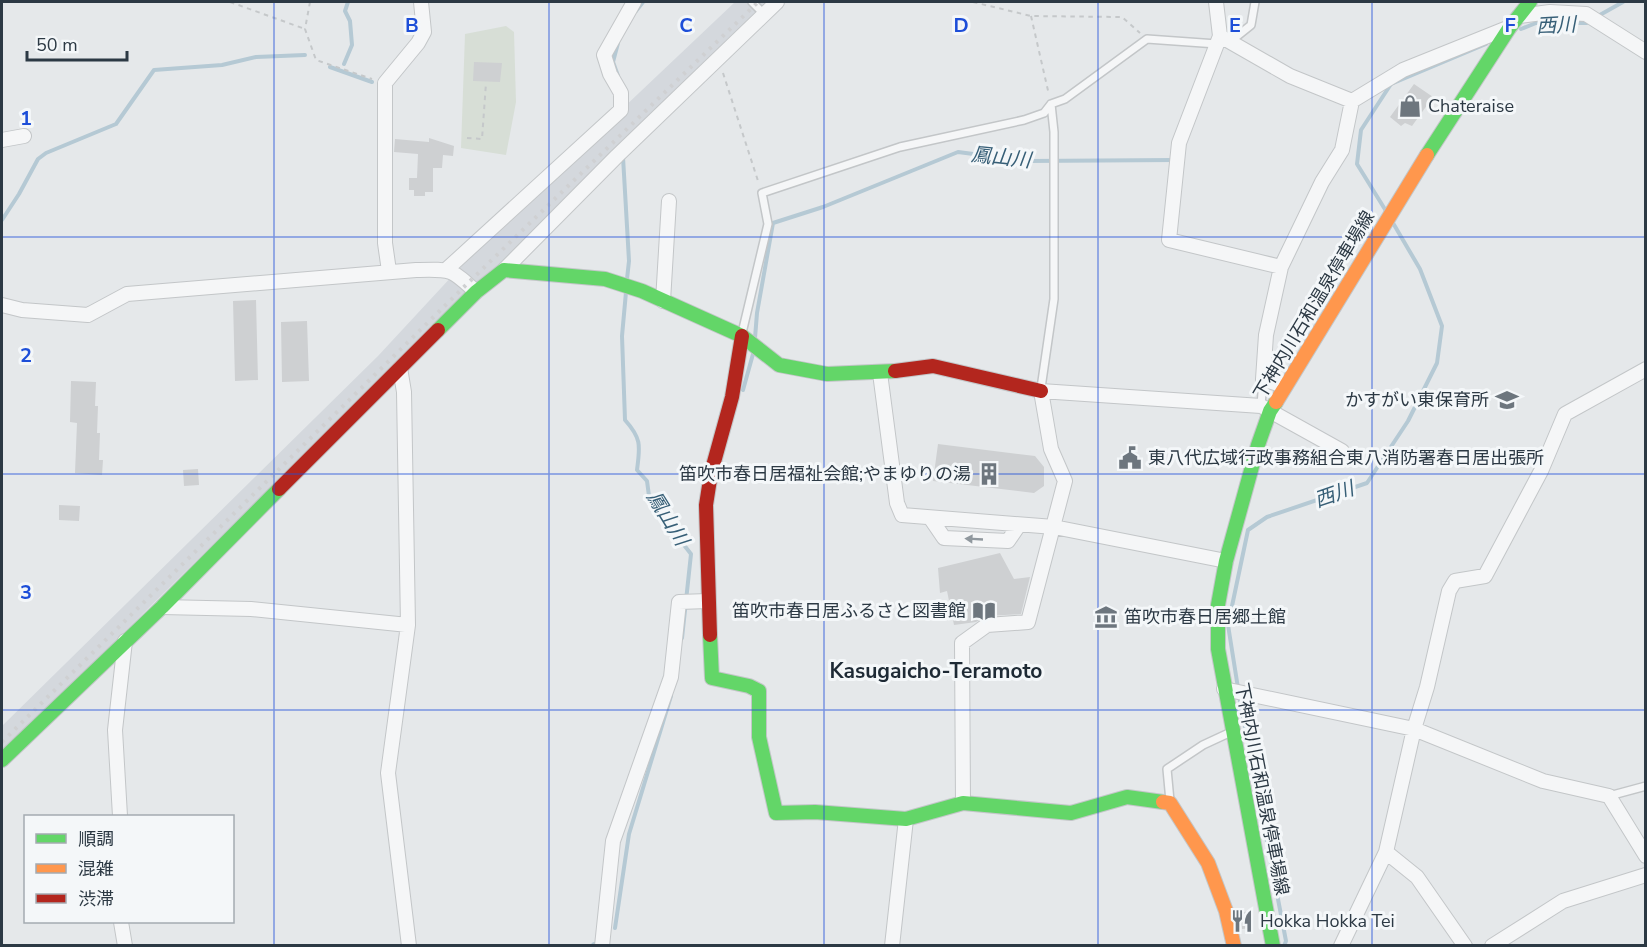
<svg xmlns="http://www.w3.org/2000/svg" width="1647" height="947" viewBox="0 0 1647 947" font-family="'Nunito Sans','Noto Sans JP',sans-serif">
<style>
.built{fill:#d4d8dd}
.green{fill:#d7ded6}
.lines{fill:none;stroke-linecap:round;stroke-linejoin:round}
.stream{stroke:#b5c9d4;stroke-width:4}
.building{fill:#ced0d2}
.lane-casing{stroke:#c3c6c8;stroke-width:10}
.street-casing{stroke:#c3c6c8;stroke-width:16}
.fast-casing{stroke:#c3c6c8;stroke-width:16}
.slow-casing{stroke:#c3c6c8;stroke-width:16}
.jam-casing{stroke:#c3c6c8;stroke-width:16}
.path{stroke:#c5c8ca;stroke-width:2;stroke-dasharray:4.5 4.5;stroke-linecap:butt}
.lane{stroke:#f5f6f7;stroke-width:7}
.street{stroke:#f5f6f7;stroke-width:14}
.fast{stroke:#63d668;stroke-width:14}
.slow{stroke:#ff974d;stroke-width:14}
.jam{stroke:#b3261e;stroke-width:14}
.rail{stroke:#cfd0d2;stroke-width:4;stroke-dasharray:3 6;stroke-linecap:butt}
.oneway{fill:#90989e}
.grid{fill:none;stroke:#1d4ed8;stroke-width:1.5;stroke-opacity:0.55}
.labels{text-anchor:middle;stroke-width:6;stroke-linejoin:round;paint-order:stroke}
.poi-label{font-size:18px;fill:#2c3944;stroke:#f4f7f9;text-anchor:start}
.street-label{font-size:18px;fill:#2c3944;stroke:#f4f7f9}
.water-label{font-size:20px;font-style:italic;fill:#375f77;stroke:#f4f7f9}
.quarter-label{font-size:21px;font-weight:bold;fill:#1e2a35;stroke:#f4f7f9}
.grid-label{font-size:20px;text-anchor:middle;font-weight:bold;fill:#1d4ed8;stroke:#f4f7f9;stroke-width:6;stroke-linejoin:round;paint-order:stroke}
</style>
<rect width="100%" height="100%" fill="#e5e8ea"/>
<path class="built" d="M735,2H777L617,156L466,294L2,753V726L378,356L454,274L621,110Z"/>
<path class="green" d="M506,26L514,32L516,102L506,155L461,148L465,34Z"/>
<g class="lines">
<path class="stream" d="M636,11L643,2
M1598,16L1623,2
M1521,29L1536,23H1587L1591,20
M618,43L613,62L618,76
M344,64L352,45L350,21L345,11L348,2
M330,67L372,82
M623,157L629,261L627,279
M1386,211L1357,164L1361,130L1391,84L1486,44
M2,220L19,194L38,159L46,153L116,124L154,70L222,65L256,57L305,55
M626,292L622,336L625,420C642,439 640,446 637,470L647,481L649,496L664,509L673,531L691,554L682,638
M755,338L757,313L773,223L823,207L958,152L1027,161L1175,160
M743,390L753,354
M1238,688L1228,625L1248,530L1267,517L1367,483L1408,421L1437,363L1442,326L1420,269L1393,223
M1239,695L1286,941L1284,946
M615,928L629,834L671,696
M592,946L594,944"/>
</g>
<path class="building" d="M474,62L502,63L500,82L473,81Z
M1414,84L1433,97L1412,126L1405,123L1401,126L1390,117Z
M429,138L454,146L453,156L443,155L442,168H433V192H425V196H414V190H409V178H417L418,154L394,152L395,139L429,142Z
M256,300L258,380L235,381L233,301Z
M307,321L309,381L282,382L281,322Z
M71,381L96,382L95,406H98L97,433H100L99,460H103L102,475L75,473L77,423L70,422Z
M938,444L1035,456L1044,467V486L1034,493L933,481Z
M198,469L199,485L184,486L183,470Z
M59,505L80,506L79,521L59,520Z
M1000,553L1014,579L1030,577L1021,614L986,616L976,622L954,625L947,591L940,593L938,568Z
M1250,911L1251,928L1242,929L1239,913Z"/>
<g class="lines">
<g class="lane-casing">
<path id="lane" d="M752,2L764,14
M1231,41L1251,25L1255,2
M742,333L768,224L762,193L900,147L1024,120L1044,113L1051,104L1065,99L1147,39L1217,44
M1041,388L1054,299V132L1051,104
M1261,406L1263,379
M1609,796L1646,786
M1170,801L1167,769L1203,745L1231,732"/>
</g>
<g class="street-casing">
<path id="street" d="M1216,2L1220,36L1179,143L1169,240L1281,267
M1519,16L1550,12L1586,14L1646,52
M1220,36L1290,76L1352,101
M2,140L24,136
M447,269L621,110V93L610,74L604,55L634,2
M504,270L617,156L777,2
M389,271L385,243V83L418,43L424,32L421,2
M663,301L669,201
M2,305L22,310L88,315L127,294L416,270C450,269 451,268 476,292
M400,368L404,392L408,625L388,773L409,946
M880,373L897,503L902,515L1054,527L1226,561
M1284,386L1263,379L1266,335L1281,267L1322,182L1342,150L1352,101L1403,70L1510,27
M931,519L944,538L1008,541L1019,525
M162,607L251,609L408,625
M1224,689L1414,729L1543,781L1609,796L1646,856
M963,803L962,643L987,625L1028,622L1065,481L1051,449L1041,391L1261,406L1342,451
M120,816L115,730L125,641
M1386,852L1417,877L1465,946
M121,922L125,946
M602,946L613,841L671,677L679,602L708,601
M892,946L906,819
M1341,946L1386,852L1414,729L1427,687L1449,591L1455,581L1485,576L1541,471L1565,414L1646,369
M1492,946L1563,901L1646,875"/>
</g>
<g class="fast-casing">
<path id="fast" d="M1427,155L1510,27L1530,2
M438,330L476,292L504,270L605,279L642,291L742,336L779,365L827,374L895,371
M710,635L712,678L749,686L759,691V737L776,813L815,812L906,819L963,803L1071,813L1127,797L1163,802
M2,760L162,607L279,489
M1273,946L1218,649V605L1226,561L1258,445L1270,411L1276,402"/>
</g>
<g class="slow-casing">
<path id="slow" d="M1276,402L1427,155
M1163,802L1170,803L1208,863L1226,911L1234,946"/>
</g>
<g class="jam-casing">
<path id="jam" d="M895,371L933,366L1041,391
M279,489L438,330
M710,635L706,505L711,473L732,397L742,336"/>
</g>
<path class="path" d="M230,2L305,29
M310,2L305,29L316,60L372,79
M973,2L1031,16L1122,17L1140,33
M1031,16L1049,95
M723,73L759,184
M467,138L482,139L486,83"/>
<use href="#lane" class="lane"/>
<use href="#street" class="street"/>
<use href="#fast" class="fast"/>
<use href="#slow" class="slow"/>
<use href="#jam" class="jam"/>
<path class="rail" d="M2,742L468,283L758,2"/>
</g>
<defs><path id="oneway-solid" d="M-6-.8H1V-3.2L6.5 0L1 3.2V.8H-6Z" transform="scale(1.5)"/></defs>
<use class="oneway" href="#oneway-solid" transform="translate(974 539) rotate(-177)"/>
<path class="grid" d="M274,2V946M549,2V946M824,2V946M1098,2V946M1372,2V946M2,237H1646M2,474H1646M2,710H1646"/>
<defs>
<g id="shop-bare" transform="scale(1.8)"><path d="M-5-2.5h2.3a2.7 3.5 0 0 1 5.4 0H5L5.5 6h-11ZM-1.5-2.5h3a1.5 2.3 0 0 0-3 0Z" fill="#6d767e" stroke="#f4f7f9" stroke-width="2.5" paint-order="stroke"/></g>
<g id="school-bare" transform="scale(1.8)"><path d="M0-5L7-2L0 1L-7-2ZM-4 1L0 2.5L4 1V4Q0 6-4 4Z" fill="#6d767e" stroke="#f4f7f9" stroke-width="2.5" paint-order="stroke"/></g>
<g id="civic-bare" transform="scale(1.8)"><path d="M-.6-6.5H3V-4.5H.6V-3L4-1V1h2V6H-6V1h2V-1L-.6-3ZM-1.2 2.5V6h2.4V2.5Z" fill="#6d767e" stroke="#f4f7f9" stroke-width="2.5" paint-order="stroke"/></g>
<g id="building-bare" transform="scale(1.8)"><path d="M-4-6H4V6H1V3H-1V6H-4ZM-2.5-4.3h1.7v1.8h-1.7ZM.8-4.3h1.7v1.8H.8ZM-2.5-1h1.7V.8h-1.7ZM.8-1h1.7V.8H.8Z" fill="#6d767e" stroke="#f4f7f9" stroke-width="2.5" paint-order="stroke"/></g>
<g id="library-bare" transform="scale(1.8)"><path d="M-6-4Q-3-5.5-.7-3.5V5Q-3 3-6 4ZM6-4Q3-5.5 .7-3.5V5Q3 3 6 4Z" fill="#6d767e" stroke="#f4f7f9" stroke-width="2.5" paint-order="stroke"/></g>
<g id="museum-bare" transform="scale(1.8)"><path d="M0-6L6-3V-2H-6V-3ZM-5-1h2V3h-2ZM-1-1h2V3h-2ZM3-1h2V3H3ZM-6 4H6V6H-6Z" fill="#6d767e" stroke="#f4f7f9" stroke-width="2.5" paint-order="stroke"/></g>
<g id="restaurant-bare" transform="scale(1.8)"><path d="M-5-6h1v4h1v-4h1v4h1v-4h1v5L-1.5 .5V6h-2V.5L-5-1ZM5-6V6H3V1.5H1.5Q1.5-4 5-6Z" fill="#6d767e" stroke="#f4f7f9" stroke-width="2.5" paint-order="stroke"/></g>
</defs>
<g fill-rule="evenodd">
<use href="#shop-bare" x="1410" y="106"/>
<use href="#school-bare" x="1507" y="400"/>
<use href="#civic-bare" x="1130" y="458"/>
<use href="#building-bare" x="989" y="474"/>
<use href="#library-bare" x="984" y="611"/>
<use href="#museum-bare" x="1106" y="617"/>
<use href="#restaurant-bare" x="1242" y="921"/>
</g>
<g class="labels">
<g class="poi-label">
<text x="1428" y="112">Chateraise</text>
<text x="1489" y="406" text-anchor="end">かすがい東保育所</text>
<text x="1148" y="464">東八代広域行政事務組合東八消防署春日居出張所</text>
<text x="971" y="480" text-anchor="end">笛吹市春日居福祉会館;やまゆりの湯</text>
<text x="966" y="617" text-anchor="end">笛吹市春日居ふるさと図書館</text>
<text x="1124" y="623">笛吹市春日居郷土館</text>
<text x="1260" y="927">Hokka Hokka Tei</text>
</g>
<g class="street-label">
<text transform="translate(1314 305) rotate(-59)" y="6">下神内川石和温泉停車場線</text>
<text transform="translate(1262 789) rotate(79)" y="6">下神内川石和温泉停車場線</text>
</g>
<g class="water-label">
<text transform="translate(1556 25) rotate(-3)" y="7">西川</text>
<text transform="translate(1001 157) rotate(6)" y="7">鳳山川</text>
<text transform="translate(1334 494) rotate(-19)" y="7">西川</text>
<text transform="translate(668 518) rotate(58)" y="7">鳳山川</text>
</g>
<g class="quarter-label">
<text x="936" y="678">Kasugaicho-Teramoto</text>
</g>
</g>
<g class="grid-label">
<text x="412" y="32">B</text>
<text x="686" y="32">C</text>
<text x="961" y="32">D</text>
<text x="1235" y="32">E</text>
<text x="1510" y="32">F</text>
<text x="26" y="125">1</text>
<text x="26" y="362">2</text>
<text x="26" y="599">3</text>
</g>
<rect width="1647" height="947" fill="none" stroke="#2c3944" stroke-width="6"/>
<rect x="24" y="815" width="210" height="108" fill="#f4f7f9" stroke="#a4abb1" stroke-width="1.5"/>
<rect x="36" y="834" width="30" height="9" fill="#63d668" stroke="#a4abb1" stroke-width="1.5"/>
<text x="78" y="845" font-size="18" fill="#2c3944">順調</text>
<rect x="36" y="864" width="30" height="9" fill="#ff974d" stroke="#a4abb1" stroke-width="1.5"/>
<text x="78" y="875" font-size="18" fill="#2c3944">混雑</text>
<rect x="36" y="894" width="30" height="9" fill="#b3261e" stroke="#a4abb1" stroke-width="1.5"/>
<text x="78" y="905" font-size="18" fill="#2c3944">渋滞</text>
<path d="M27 51v9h100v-9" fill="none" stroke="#2c3944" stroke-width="3"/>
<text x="36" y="51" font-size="18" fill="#2c3944" stroke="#f4f7f9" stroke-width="4.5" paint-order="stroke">50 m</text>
</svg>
